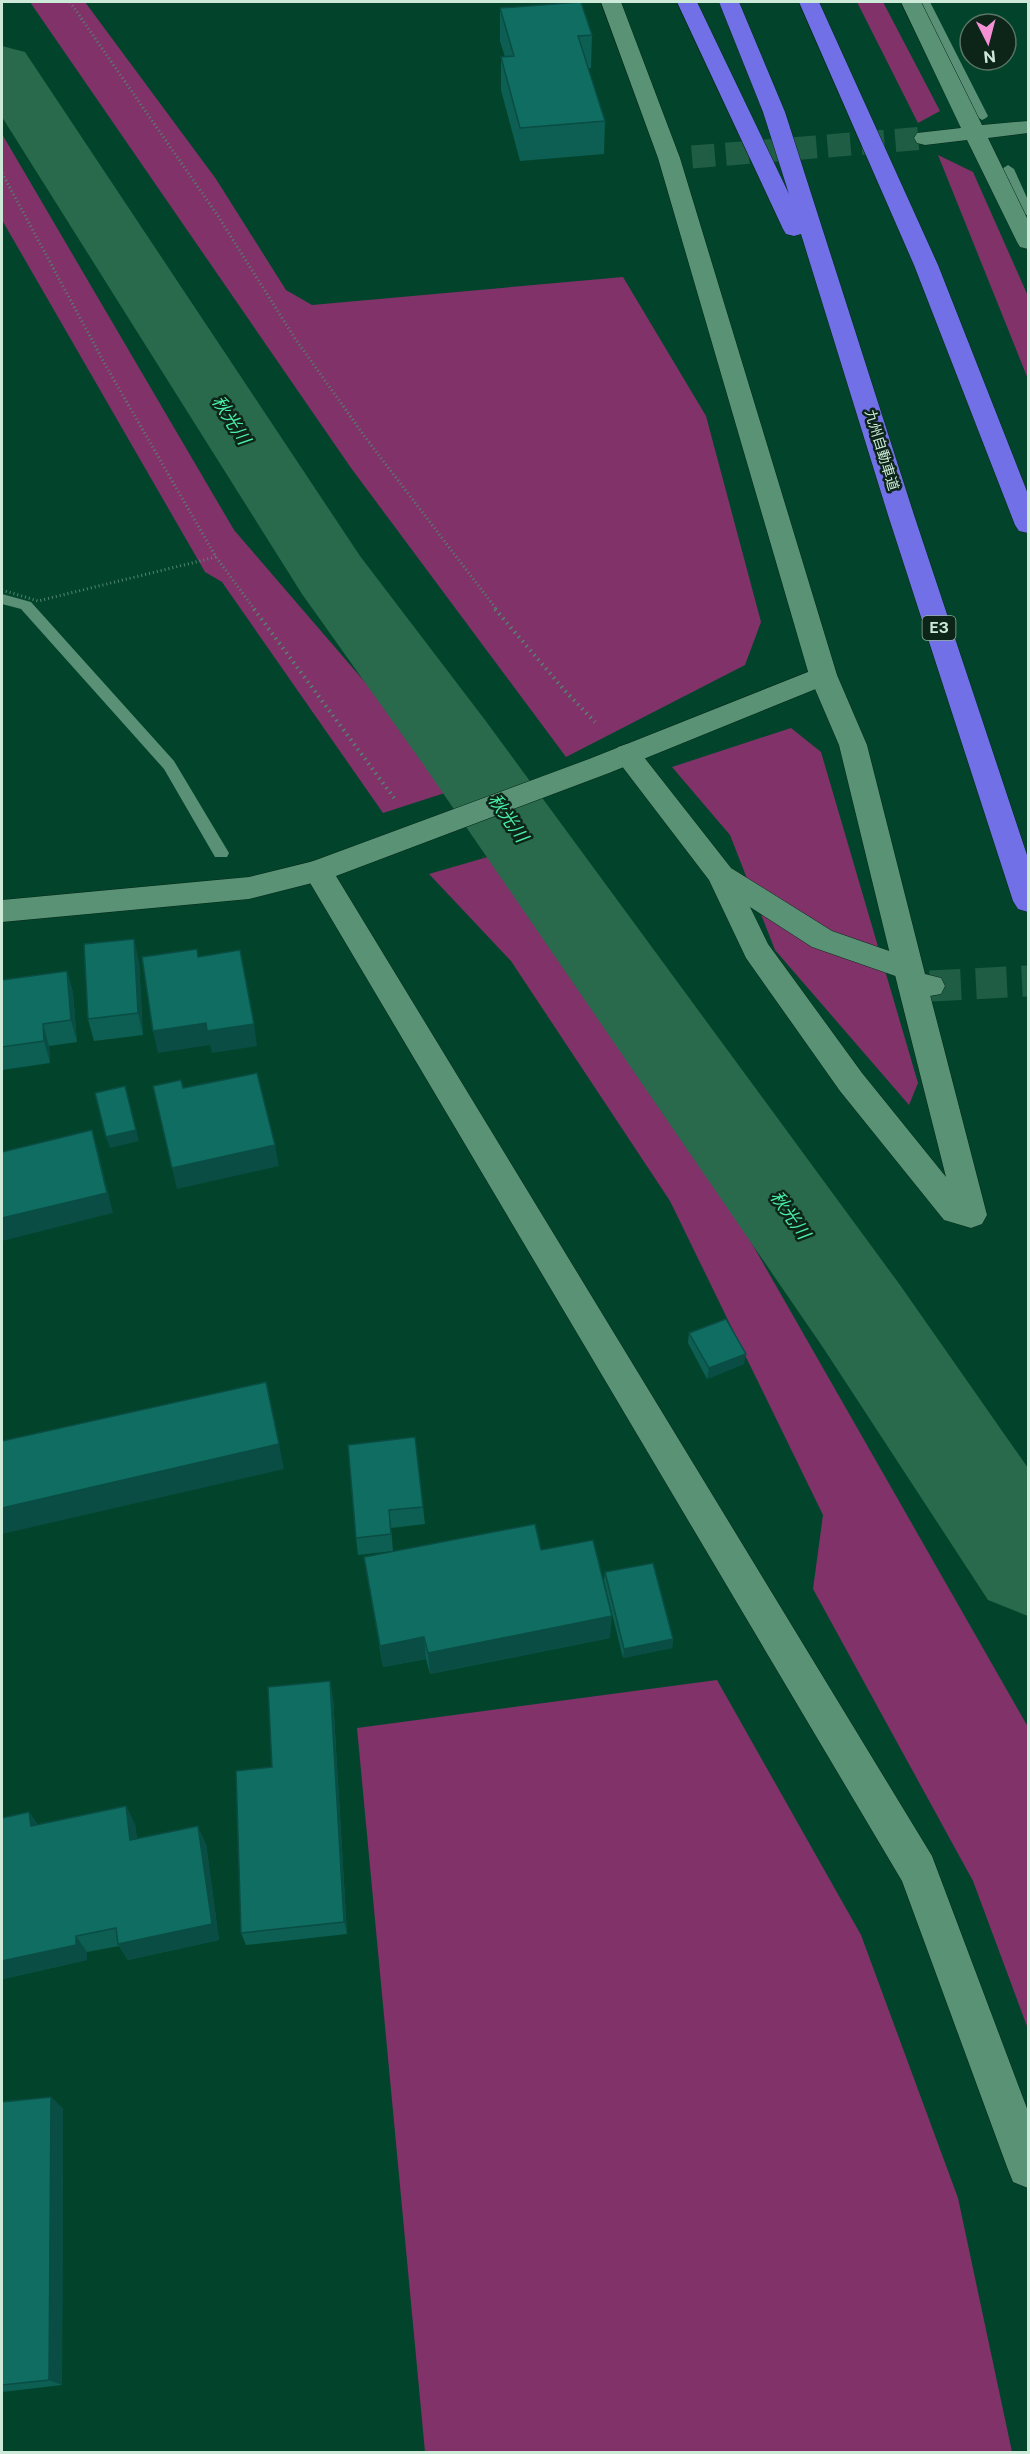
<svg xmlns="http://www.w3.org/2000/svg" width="1030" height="2454" viewBox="0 0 1030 2454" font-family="'Public Sans','Noto Sans JP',sans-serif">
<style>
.green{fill:#803269}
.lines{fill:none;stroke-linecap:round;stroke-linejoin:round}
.stream{fill:#5a9076;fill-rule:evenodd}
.river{fill:#286a4b;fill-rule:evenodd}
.minor-tunnel-far1{stroke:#205d45;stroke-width:23;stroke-dasharray:23 11;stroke-linecap:butt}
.minor-tunnel{stroke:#205d45;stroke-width:31;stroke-dasharray:31 15;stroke-linecap:butt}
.service-casing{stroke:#072618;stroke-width:1}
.minor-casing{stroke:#072618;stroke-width:1}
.tertiary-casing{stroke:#072618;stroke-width:1}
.motorway-casing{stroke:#072618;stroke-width:1}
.path-far1{stroke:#528670;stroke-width:3;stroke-dasharray:1 3;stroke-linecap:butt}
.path{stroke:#528670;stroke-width:4;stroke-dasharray:1.5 4.5;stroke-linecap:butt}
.service{fill:#599274;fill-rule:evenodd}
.minor{fill:#599274;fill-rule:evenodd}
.tertiary{fill:#599274;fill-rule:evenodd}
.motorway{fill:#7170e7;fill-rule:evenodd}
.wall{fill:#0d5f53}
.shaded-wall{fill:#0a4d44}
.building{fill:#0f6e61;stroke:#0a4d44;stroke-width:1.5}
.labels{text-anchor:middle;stroke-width:5;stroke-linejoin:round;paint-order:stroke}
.far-street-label{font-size:14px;fill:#cdead9;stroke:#0d2519}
.shield{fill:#0d2519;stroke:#93af9f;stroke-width:1.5}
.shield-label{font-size:15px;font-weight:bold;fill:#cdead9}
.water-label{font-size:18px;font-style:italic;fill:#4bf0a8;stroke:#0d2519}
</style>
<rect width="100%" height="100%" fill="#02442b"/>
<path class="green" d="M30,2H85L216,179L286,290L312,305L623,277L706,416L761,622L745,665L566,757L351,468Z
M857,2H883L940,111L918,123Z
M2,134L234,530L457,789L383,813L222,582L205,572L2,220Z
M938,155L973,172L1028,296V379Z
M791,728L821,752L918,1083L909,1105L775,950L730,835L672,767Z
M491,856L719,1186L1028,1727V2029L973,1881L813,1589L823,1515L670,1201L511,961L429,874Z
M717,1680L861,1935L958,2198L1012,2452H425L357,1728Z"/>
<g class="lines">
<path class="stream" d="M918,2H930L988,116L986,118L982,120L976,116Z
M1008,165L1014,169L1028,200V216L1022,212L1002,169Z
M2,594L31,602L174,761L229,853L227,857H215L164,769L21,609L2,604Z"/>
<path class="river" d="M2,46L25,52L360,556L485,720L900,1285L1028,1468V1616L988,1600L824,1349L423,764L302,594L2,117Z"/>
<path class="minor-tunnel-far1" d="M692,157L925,138"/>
<path class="minor-tunnel" d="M930,986L1028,981"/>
<g class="service-casing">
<path id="service" d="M627,744L636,747L731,868L832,931L918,961L922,969L917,977L923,979L928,987L987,1215L982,1224L971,1228L944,1220L840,1091L746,958L709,880L618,761L614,754L618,747ZM750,907L812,947L904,979L898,987L946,1177L862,1073L768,944Z"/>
</g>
<g class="minor-casing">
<path id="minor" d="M601,2H621L680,158L837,675L867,745L925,974L941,978L945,986L941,994L913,999L902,995L898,987L839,745L809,675L658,158Z
M901,2H921L982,125L1028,121V133L988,138L1028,220V249L1020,247L1017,242L967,140L925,145L917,143L914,138L917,133L961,128Z
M318,860L328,863L333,871L328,879L249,899L2,922V900L249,877Z"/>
</g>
<g class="tertiary-casing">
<path id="tertiary" d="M823,666L833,668L837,675L833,682L609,773L336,876L932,1856L1028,2111V2188L1013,2182L1007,2167L902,1881L303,871L308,863L589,759Z"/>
</g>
<g class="motorway-casing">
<path id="motorway" d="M677,2H697L789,194L763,112L719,2H739L785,112L914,515L1028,858V912L1018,909L1013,901L888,515L801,234L794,236L786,234L783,229Z
M799,2H819L938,265L1028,494V533L1019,531L1015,525L914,265Z"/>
</g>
<path class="path-far1" d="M70,2L218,216L294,337L368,441L497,610
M2,173L106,366L216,557L255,610
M2,590L38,601L216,557"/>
<path class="path" d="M254,609L394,798
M495,609L566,692L595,722"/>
<use href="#service" class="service"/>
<use href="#minor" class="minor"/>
<use href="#tertiary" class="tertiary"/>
<use href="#motorway" class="motorway"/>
</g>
<path class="wall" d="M500,8L592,35L591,68H588L605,121L604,154L520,161L501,90V57H505L500,41Z
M139,961L143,1035L94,1041L88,1019Z
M67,971L73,993L77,1042L49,1046L50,1063L2,1070V980Z
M689,1333L744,1364L707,1379L688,1343Z
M348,1445L423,1507L425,1524L391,1528L393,1551L358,1555L356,1538Z
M541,1550L610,1638L430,1674L426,1659L383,1667L364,1557Z
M605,1572L673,1639L672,1648L623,1658L604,1581Z
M333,1697L347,1934L246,1945L241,1933L272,1767Z
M29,1812L37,1824H135L137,1839L206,1844L219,1940L128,1960L119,1946L87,1952V1960L3,1979L2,1978V1818Z
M51,2097L63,2109L62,2385L2,2392V2102Z"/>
<path class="shaded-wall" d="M134,939L139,961L143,1035L138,1013Z
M67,971L73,993L77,1042L71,1020Z
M206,1023L210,1045L158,1053L153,1031Z
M43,1024L49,1046L50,1063L44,1041Z
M254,1024L257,1046L212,1053L207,1031Z
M125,1086L139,1141L110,1148L106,1137Z
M92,1130L98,1151L113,1213L2,1241V1218Z
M275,1145L279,1166L177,1189L172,1168Z
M746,1354L744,1364L707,1379L709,1368Z
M279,1444L284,1469L2,1534V1508Z
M612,1616L610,1638L430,1674L428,1653Z
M424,1637L426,1659L383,1667L380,1646Z
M673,1639L672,1648L623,1658L624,1649Z
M330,1681L333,1697L347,1934L344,1922Z
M126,1806L135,1824L139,1858L130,1840Z
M29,1812L41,1831L31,1826Z
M198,1826L206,1844L219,1940L128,1960L118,1944Z
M76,1936L87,1952V1960L3,1979L2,1978V1961Z
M51,2097L63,2109L62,2385L49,2380Z"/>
<path class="building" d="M581,2L592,35L578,36L605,121L520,128L501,57L514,56L500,8Z
M134,939L138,1013L88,1019L84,944Z
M197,949L198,957L240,950L254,1024L207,1031L206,1023L153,1031L142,957Z
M67,971L71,1020L43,1024L44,1041L2,1047V980Z
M257,1073L275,1145L172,1168L153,1086L181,1080L183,1088Z
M125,1086L136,1130L106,1137L95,1093Z
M92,1130L107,1193L2,1218V1152Z
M726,1319L746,1354L709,1368L689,1333Z
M266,1382L279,1444L2,1508V1441Z
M415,1437L423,1507L389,1510L391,1534L356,1538L348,1445Z
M535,1524L541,1550L593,1540L612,1616L428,1653L424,1637L380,1646L364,1557Z
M653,1563L673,1639L624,1649L605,1572Z
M330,1681L344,1922L241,1933L236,1771L272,1767L268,1687Z
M126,1806L130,1840L198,1826L212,1924L118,1944L116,1928L76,1936V1945L2,1961V1818L29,1812L31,1826Z
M51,2097L49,2380L2,2385V2102Z"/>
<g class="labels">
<g class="far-street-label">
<text transform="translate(882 450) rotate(73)" y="5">九州自動車道</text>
</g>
<rect class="shield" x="922.5" y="616" width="33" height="24" rx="4.5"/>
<g class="shield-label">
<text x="939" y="633">E3</text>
</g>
<g class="water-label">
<text transform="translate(231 420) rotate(57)" y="6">秋光川</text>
<text transform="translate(508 818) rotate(55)" y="6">秋光川</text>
<text transform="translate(790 1215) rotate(55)" y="6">秋光川</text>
</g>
</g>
<rect width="1030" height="2454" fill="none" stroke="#cdead9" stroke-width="6"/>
<g transform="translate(988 42) rotate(174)"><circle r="28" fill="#0d2519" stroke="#5a7466" stroke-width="1.5"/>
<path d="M0-4.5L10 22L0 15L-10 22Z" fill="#f491d4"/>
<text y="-9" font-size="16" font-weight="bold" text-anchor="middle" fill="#cdead9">N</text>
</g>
</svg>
